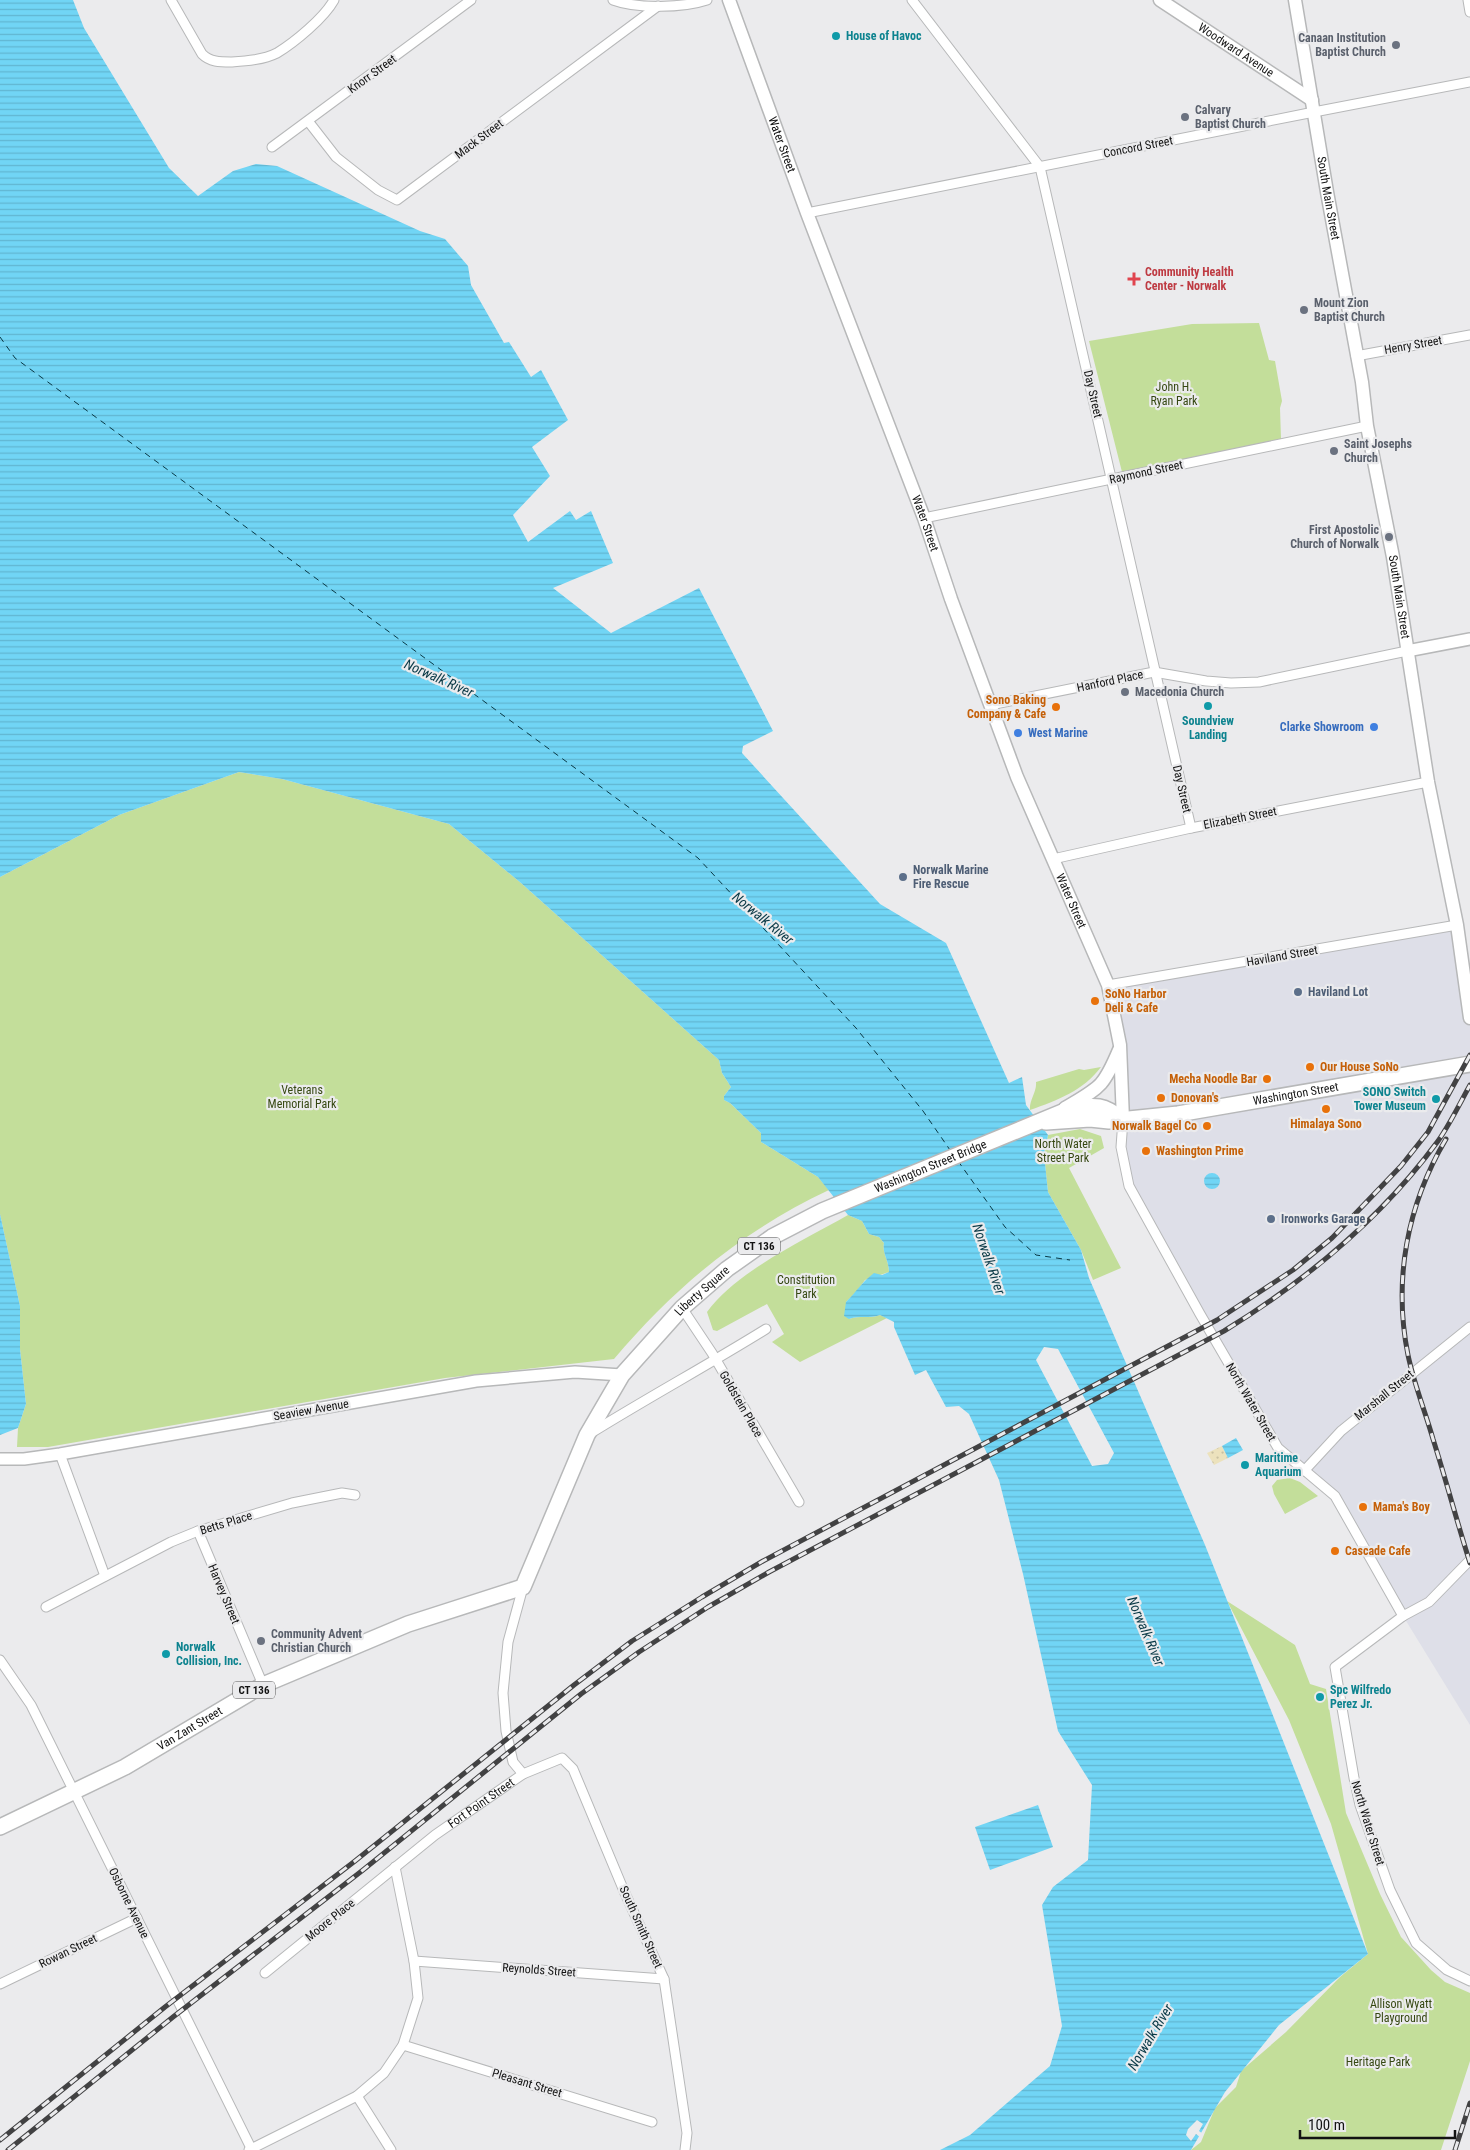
<svg xmlns="http://www.w3.org/2000/svg" width="1470" height="2150" viewBox="0 0 1470 2150" font-family="'Roboto Condensed',sans-serif">
<style>
.built{fill:#dedfe8}
.green{fill:#c3de9a}
.sand{fill:url(#sand-dots)}
.water{fill:url(#water-rules)}
.pier{fill:#ebebed}
.lines{fill:none;stroke-linecap:round;stroke-linejoin:round}
.ferry{stroke:#093946;stroke-width:1;stroke-dasharray:6 5;stroke-linecap:butt}
.minor-casing{stroke:#b7b8b9;stroke-width:11}
.tertiary-casing{stroke:#b7b8b9;stroke-width:14}
.secondary-casing{stroke:#b7b8b9;stroke-width:15}
.primary-casing{stroke:#b7b8b9;stroke-width:18}
.minor{stroke:#fff;stroke-width:9}
.tertiary{stroke:#fff;stroke-width:11}
.secondary{stroke:#fff;stroke-width:12}
.primary{stroke:#fff;stroke-width:15}
.rail-casing{stroke:#424243;stroke-width:5}
.rail{stroke:#ebebed;stroke-width:3;stroke-dasharray:9;stroke-linecap:butt}
.culture-dot{fill:#0f9aa8;stroke:#ebebed;stroke-width:2}
.worship-dot{fill:#6b7280;stroke:#ebebed;stroke-width:2}
.health-dot{fill:#e0444e;stroke:#ebebed;stroke-width:2}
.food-dot{fill:#e8710a;stroke:#ebebed;stroke-width:2}
.shop-dot{fill:#3f7fe0;stroke:#ebebed;stroke-width:2}
.service-dot{fill:#5c6f8a;stroke:#ebebed;stroke-width:2}
.labels{text-anchor:middle;stroke-width:4.5;stroke-linejoin:round;paint-order:stroke}
.shield{fill:#ebebed;stroke:#545454;stroke-width:1}
.shield-label{font-size:11px;font-weight:bold;fill:#131313}
.culture-label{font-size:12px;font-weight:bold;fill:#0d838f;stroke:#ebebed;text-anchor:start}
.worship-label{font-size:12px;font-weight:bold;fill:#5b616d;stroke:#ebebed;text-anchor:start}
.street-label{font-size:12px;fill:#131313;stroke:#ebebed}
.health-label{font-size:12px;font-weight:bold;fill:#be3a42;stroke:#ebebed;text-anchor:start}
.park-label{font-size:12px;fill:#354711;stroke:#ebebed}
.food-label{font-size:12px;font-weight:bold;fill:#c56008;stroke:#ebebed;text-anchor:start}
.shop-label{font-size:12px;font-weight:bold;fill:#366cbe;stroke:#ebebed;text-anchor:end}
.service-label{font-size:12px;font-weight:bold;fill:#4e5e75;stroke:#ebebed;text-anchor:start}
.water-label{font-size:14px;font-style:italic;fill:#093946;stroke:#ebebed}
</style>
<defs>
<pattern id="sand-dots" width="8" height="8" patternUnits="userSpaceOnUse" patternTransform="scale(1.25)"><rect width="8" height="8" fill="#ece2bd"/><path d="M2 2h.1M6 6h.1" fill="none" stroke="#cac1a2" stroke-width="1.8" stroke-linecap="round"/></pattern>
<pattern id="water-rules" width="6" height="5" patternUnits="userSpaceOnUse" patternTransform="scale(1.25)"><rect width="6" height="5" fill="#71d5f5"/><path d="M0 2.5h6" fill="none" stroke="#61b6d1"/></pattern>
</defs>
<rect width="100%" height="100%" fill="#ebebed"/>
<path class="built" d="M1457,925L1470,1018V1725L1403,1616L1335,1496L1278,1448L1129,1186L1108,985Z"/>
<path class="green" d="M1259,323L1269,360L1275,361L1282,401L1280,408L1281,439L1122,472L1089,341L1192,324Z
M239,772L282,779L449,824L521,883L719,1060L722,1073L731,1087L724,1096V1100L730,1103L761,1133V1142L818,1177L829,1190C742,1231 675,1287 614,1359L445,1378L48,1447H17L18,1428L26,1404L20,1349V1306L0,1214V877L119,815Z
M1101,1067C1083,1091 1058,1100 1030,1110C1029,1100 1037,1092 1036,1082L1079,1069L1084,1070Z
M1080,1129L1101,1136L1104,1148L1069,1168L1121,1268L1093,1280L1081,1250L1048,1192L1044,1154L1048,1135Z
M848,1215L862,1221L869,1234L879,1237L884,1243C882,1254 889,1260 889,1272L865,1280L857,1291L846,1302L849,1319C860,1315 869,1319 880,1315L887,1318L800,1362L772,1342L784,1334L767,1304L717,1331L713,1330L707,1312C737,1271 804,1240 848,1215Z
M1290,1478L1300,1482L1318,1496L1285,1514L1274,1494L1272,1486L1277,1480Z
M1227,1601L1295,1645L1310,1684L1326,1689L1346,1813L1380,1894L1401,1937L1431,1970L1445,1982L1470,1993V2061L1441,2150H1191L1201,2142L1215,2108L1236,2087L1241,2071L1286,2032L1340,1977L1368,1954L1331,1824L1289,1720Z"/>
<path class="sand" d="M1222,1446L1228,1458L1214,1465L1207,1453Z"/>
<path class="water" d="M0,0H73L84,28L169,168L198,196L233,171L256,164L277,166L420,231L445,239L468,266L471,285L504,343L509,342L531,377L541,370L568,420L532,447L550,476L513,515L528,542L570,511L576,520L591,511L613,563L553,588L611,633L699,588L773,731L743,746L742,753L880,904L946,943L1009,1083L1022,1077L1026,1105L1048,1135L1044,1154L1048,1192L1081,1250L1089,1278L1205,1545L1368,1954L1279,2025L1225,2092L1191,2150H940L970,2135L1050,2066L1062,2026L1042,1905L1053,1887L1088,1860L1092,1785L1058,1731L1023,1574L999,1480L969,1414L959,1406L946,1407L926,1370L915,1375L894,1327V1322L880,1315C869,1319 860,1315 849,1319L844,1316L846,1302C856,1292 863,1281 874,1273L882,1275L889,1272C889,1260 882,1254 884,1243L879,1237L869,1234L862,1221L848,1215L818,1177L761,1142V1133L730,1103L724,1100V1096L731,1087L722,1073L719,1060L521,883L449,824L282,779L239,772L119,815L0,877Z
M1204 1181a8 8 0 1 1 16 0a8 8 0 1 1-16 0Z
M0,1214L20,1306V1349L26,1404L18,1428L0,1435Z
M1236,1438L1243,1450L1228,1458L1222,1446Z
M1038,1805L1053,1847L990,1870L975,1827Z"/>
<path class="pier" d="M1044,1347L1058,1349L1114,1453L1108,1464L1092,1466L1036,1360Z
M1197,2120L1203,2124L1199,2131L1203,2134L1201,2138L1196,2134L1191,2141L1186,2135L1188,2129Z"/>
<g class="lines">
<path class="ferry" d="M0,337L15,358L698,858L856,1028L923,1111L950,1150
M958,1161L1005,1227L1036,1255L1070,1260"/>
<g class="minor-casing">
<g id="minor">
<path d="M171,0L202,54C210,62 220,62 231,62C246,61 263,60 277,53C295,42 324,18 334,0"/>
<path d="M613,0C637,9 683,8 707,0"/>
<path d="M912,0L1040,167L1191,828"/>
<path d="M1468,0L1470,12"/>
<path d="M308,121L336,157L378,190L397,200L658,6"/>
<path d="M272,147L471,0"/>
<path d="M807,213L1314,112L1470,82"/>
<path d="M1356,356L1470,335"/>
<path d="M924,518L1367,426"/>
<path d="M990,705L1154,672L1206,681L1231,683L1259,682L1407,651"/>
<path d="M1053,859L1191,828L1428,782"/>
<path d="M1108,985L1457,925"/>
<path d="M1123,1120L1121,1147L1129,1186L1200,1314L1278,1448L1335,1496L1403,1616"/>
<path d="M682,1308L712,1353L799,1502"/>
<path d="M591,1433C649,1397 708,1365 766,1329"/>
<path d="M60,1454L105,1576"/>
<path d="M1304,1471L1341,1431L1470,1327"/>
<path d="M198,1531L263,1685"/>
<path d="M1470,1560L1429,1602L1403,1616L1335,1667L1354,1778L1360,1805L1390,1890L1416,1943L1447,1970L1470,1981"/>
<path d="M523,1587L508,1642L503,1693L506,1731L513,1762L523,1774"/>
<path d="M46,1607L171,1542L198,1531L292,1503L342,1493L355,1495"/>
<path d="M0,1660L31,1705L252,2150"/>
<path d="M414,1961L664,1979"/>
<path id="s1" d="M265,1973L435,1835L523,1774L562,1758L573,1769L624,1891L664,1979L687,2133L685,2150"/>
<path d="M0,1984L137,1918"/>
<path d="M403,2045L652,2122"/>
<path d="M357,2096L391,2150"/>
<path d="M249,2150L357,2096L384,2073L403,2045L418,1998L414,1961L395,1867"/>
</g>
</g>
<g class="tertiary-casing">
<path id="tertiary" d="M1407,651L1470,639
M0,1459H24L60,1454L476,1381L575,1372L622,1375"/>
</g>
<g class="secondary-casing">
<g id="secondary">
<path id="s2" d="M729,0L807,213L924,518L951,599L1017,777L1108,985L1120,1045L1123,1120"/>
<path id="s3" d="M1160,0L1312,100"/>
<path id="s4" d="M1295,0L1327,192L1362,382L1367,426L1393,557L1428,782L1457,925L1470,1018"/>
<path d="M1065,1108C1100,1087 1103,1088 1119,1050"/>
</g>
</g>
<g class="primary-casing">
<g id="primary">
<path id="s5" d="M1046,1122L1090,1119L1109,1121L1178,1114L1470,1064"/>
<path id="s6" d="M0,1827L125,1767L263,1685L408,1624L523,1587L587,1435L622,1375L682,1308L727,1269L772,1237L822,1211L1072,1108C1095,1105 1104,1104 1123,1120"/>
</g>
</g>
<use href="#minor" class="minor"/>
<use href="#tertiary" class="tertiary"/>
<use href="#secondary" class="secondary"/>
<use href="#primary" class="primary"/>
<g class="rail-casing">
<path id="rail" d="M1446,1139C1407,1205 1393,1280 1408,1355C1414,1384 1425,1411 1433,1439C1446,1480 1457,1522 1470,1563
M0,2140L165,2007L355,1861L574,1685L632,1641L702,1597L763,1561L1217,1320L1293,1270L1332,1238L1401,1166L1428,1132L1470,1055
M8,2150L173,2017L363,1870L581,1694L639,1652L708,1607L769,1572L1224,1331C1307,1280 1380,1220 1438,1141C1450,1124 1460,1103 1470,1085
M1455,2150L1470,2103"/>
</g>
<use href="#rail" class="rail"/>
</g>
<g class="culture-dot">
<circle cx="836" cy="36" r="5"/>
<circle cx="1208" cy="706" r="5"/>
<circle cx="1436" cy="1099" r="5"/>
<circle cx="1245" cy="1465" r="5"/>
<circle cx="166" cy="1654" r="5"/>
<circle cx="1320" cy="1697" r="5"/>
</g>
<g class="worship-dot">
<circle cx="1396" cy="45" r="5"/>
<circle cx="1185" cy="117" r="5"/>
<circle cx="1304" cy="310" r="5"/>
<circle cx="1334" cy="451" r="5"/>
<circle cx="1389" cy="537" r="5"/>
<circle cx="1125" cy="692" r="5"/>
<circle cx="261" cy="1641" r="5"/>
</g>
<path class="health-dot" d="M1131.5 271.5h5v5h5v5h-5v5h-5v-5h-5v-5h5z"/>
<g class="food-dot">
<circle cx="1056" cy="707" r="5"/>
<circle cx="1095" cy="1001" r="5"/>
<circle cx="1310" cy="1067" r="5"/>
<circle cx="1267" cy="1079" r="5"/>
<circle cx="1161" cy="1098" r="5"/>
<circle cx="1326" cy="1109" r="5"/>
<circle cx="1207" cy="1126" r="5"/>
<circle cx="1146" cy="1151" r="5"/>
<circle cx="1363" cy="1507" r="5"/>
<circle cx="1335" cy="1551" r="5"/>
</g>
<g class="shop-dot">
<circle cx="1374" cy="727" r="5"/>
<circle cx="1018" cy="733" r="5"/>
</g>
<g class="service-dot">
<circle cx="903" cy="877" r="5"/>
<circle cx="1298" cy="992" r="5"/>
<circle cx="1271" cy="1219" r="5"/>
</g>
<g class="labels">
<g class="shield">
<rect x="738" y="1237.5" width="42" height="17" rx="4"/>
<rect x="233" y="1681.5" width="42" height="17" rx="4"/>
</g>
<g class="shield-label">
<text x="759" y="1250">CT 136</text>
<text x="254" y="1694">CT 136</text>
</g>
<g class="culture-label">
<text x="846" y="40">House of Havoc</text>
<text x="1208" y="725" text-anchor="middle">Soundview<tspan x="1208" dy="14">Landing</tspan></text>
<text x="1426" y="1096" text-anchor="end">SONO Switch<tspan x="1426" dy="14">Tower Museum</tspan></text>
<text x="1255" y="1462">Maritime<tspan x="1255" dy="14">Aquarium</tspan></text>
<text x="176" y="1651">Norwalk<tspan x="176" dy="14">Collision, Inc.</tspan></text>
<text x="1330" y="1694">Spc Wilfredo<tspan x="1330" dy="14">Perez Jr.</tspan></text>
</g>
<g class="worship-label">
<text x="1386" y="42" text-anchor="end">Canaan Institution<tspan x="1386" dy="14">Baptist Church</tspan></text>
<text x="1195" y="114">Calvary<tspan x="1195" dy="14">Baptist Church</tspan></text>
<text x="1314" y="307">Mount Zion<tspan x="1314" dy="14">Baptist Church</tspan></text>
<text x="1344" y="448">Saint Josephs<tspan x="1344" dy="14">Church</tspan></text>
<text x="1379" y="534" text-anchor="end">First Apostolic<tspan x="1379" dy="14">Church of Norwalk</tspan></text>
<text x="1135" y="696">Macedonia Church</text>
<text x="271" y="1638">Community Advent<tspan x="271" dy="14">Christian Church</tspan></text>
</g>
<g class="street-label">
<text dy="4" stroke="none"><textPath href="#s3" startOffset="91">Woodward Avenue</textPath></text>
<text transform="translate(372 74) rotate(-36)" y="4">Knorr Street</text>
<text transform="translate(479 139) rotate(-37)" y="4">Mack Street</text>
<text dy="4" stroke="none"><textPath href="#s2" startOffset="154">Water Street</textPath></text>
<text transform="translate(1138 147) rotate(-11)" y="4">Concord Street</text>
<text dy="4" stroke="none"><textPath href="#s4" startOffset="201">South Main Street</textPath></text>
<text transform="translate(1413 345) rotate(-10)" y="4">Henry Street</text>
<text transform="translate(1093 394) rotate(77)" y="4">Day Street</text>
<text transform="translate(1146 472) rotate(-12)" y="4">Raymond Street</text>
<text dy="4" stroke="none"><textPath href="#s2" startOffset="559">Water Street</textPath></text>
<text dy="4" stroke="none"><textPath href="#s4" startOffset="606">South Main Street</textPath></text>
<text transform="translate(1110 681) rotate(-12)" y="4">Hanford Place</text>
<text transform="translate(1182 789) rotate(77)" y="4">Day Street</text>
<text transform="translate(1240 818) rotate(-11)" y="4">Elizabeth Street</text>
<text dy="4" stroke="none"><textPath href="#s2" startOffset="964">Water Street</textPath></text>
<text transform="translate(1282 956) rotate(-10)" y="4">Haviland Street</text>
<text dy="4" stroke="none"><textPath href="#s5" startOffset="252">Washington Street</textPath></text>
<text dy="4" stroke="none"><textPath href="#s6" startOffset="1190">Washington Street Bridge</textPath></text>
<text dy="4" stroke="none"><textPath href="#s6" startOffset="928">Liberty Square</textPath></text>
<text transform="translate(1384 1395) rotate(-39)" y="4">Marshall Street</text>
<text transform="translate(1251 1402) rotate(60)" y="4">North Water Street</text>
<text transform="translate(741 1404) rotate(60)" y="4">Goldstein Place</text>
<text transform="translate(311 1410) rotate(-10)" y="4">Seaview Avenue</text>
<text transform="translate(226 1523) rotate(-17)" y="4">Betts Place</text>
<text transform="translate(224 1594) rotate(67)" y="4">Harvey Street</text>
<text dy="4" stroke="none"><textPath href="#s6" startOffset="214">Van Zant Street</textPath></text>
<text dy="4" stroke="none"><textPath href="#s1" startOffset="275">Fort Point Street</textPath></text>
<text transform="translate(1368 1823) rotate(73)" y="4">North Water Street</text>
<text transform="translate(129 1903) rotate(64)" y="4">Osborne Avenue</text>
<text transform="translate(330 1920) rotate(-39)" y="4">Moore Place</text>
<text transform="translate(641 1927) rotate(66)" y="4">South Smith Street</text>
<text transform="translate(68 1951) rotate(-26)" y="4">Rowan Street</text>
<text transform="translate(539 1970) rotate(4)" y="4">Reynolds Street</text>
<text transform="translate(527 2083) rotate(17)" y="4">Pleasant Street</text>
</g>
<g class="health-label">
<text x="1145" y="276">Community Health<tspan x="1145" dy="14">Center - Norwalk</tspan></text>
</g>
<g class="park-label">
<text x="1174" y="391">John H.<tspan x="1174" dy="14">Ryan Park</tspan></text>
<text x="302" y="1094">Veterans<tspan x="302" dy="14">Memorial Park</tspan></text>
<text x="1063" y="1148">North Water<tspan x="1063" dy="14">Street Park</tspan></text>
<text x="806" y="1284">Constitution<tspan x="806" dy="14">Park</tspan></text>
<text x="1401" y="2008">Allison Wyatt<tspan x="1401" dy="14">Playground</tspan></text>
<text x="1378" y="2066">Heritage Park</text>
</g>
<g class="food-label">
<text x="1046" y="704" text-anchor="end">Sono Baking<tspan x="1046" dy="14">Company &amp; Cafe</tspan></text>
<text x="1105" y="998">SoNo Harbor<tspan x="1105" dy="14">Deli &amp; Cafe</tspan></text>
<text x="1320" y="1071">Our House SoNo</text>
<text x="1257" y="1083" text-anchor="end">Mecha Noodle Bar</text>
<text x="1171" y="1102">Donovan's</text>
<text x="1326" y="1128" text-anchor="middle">Himalaya Sono</text>
<text x="1197" y="1130" text-anchor="end">Norwalk Bagel Co</text>
<text x="1156" y="1155">Washington Prime</text>
<text x="1373" y="1511">Mama's Boy</text>
<text x="1345" y="1555">Cascade Cafe</text>
</g>
<g class="shop-label">
<text x="1364" y="731">Clarke Showroom</text>
<text x="1028" y="737" text-anchor="start">West Marine</text>
</g>
<g class="service-label">
<text x="913" y="874">Norwalk Marine<tspan x="913" dy="14">Fire Rescue</tspan></text>
<text x="1308" y="996">Haviland Lot</text>
<text x="1281" y="1223">Ironworks Garage</text>
</g>
<g class="water-label">
<text transform="translate(439 678) rotate(24)" y="5">Norwalk River</text>
<text transform="translate(763 918) rotate(39)" y="5">Norwalk River</text>
<text transform="translate(989 1259) rotate(71)" y="5">Norwalk River</text>
<text transform="translate(1146 1631) rotate(67)" y="5">Norwalk River</text>
<text transform="translate(1150 2037) rotate(-59)" y="5">Norwalk River</text>
</g>
</g>
<path d="M1300 2130v8h155v-8" fill="none" stroke="#131313" stroke-width="2.5"/>
<text x="1308" y="2130" font-size="15" fill="#131313" stroke="#ebebed" stroke-width="4" paint-order="stroke">100 m</text>
</svg>
